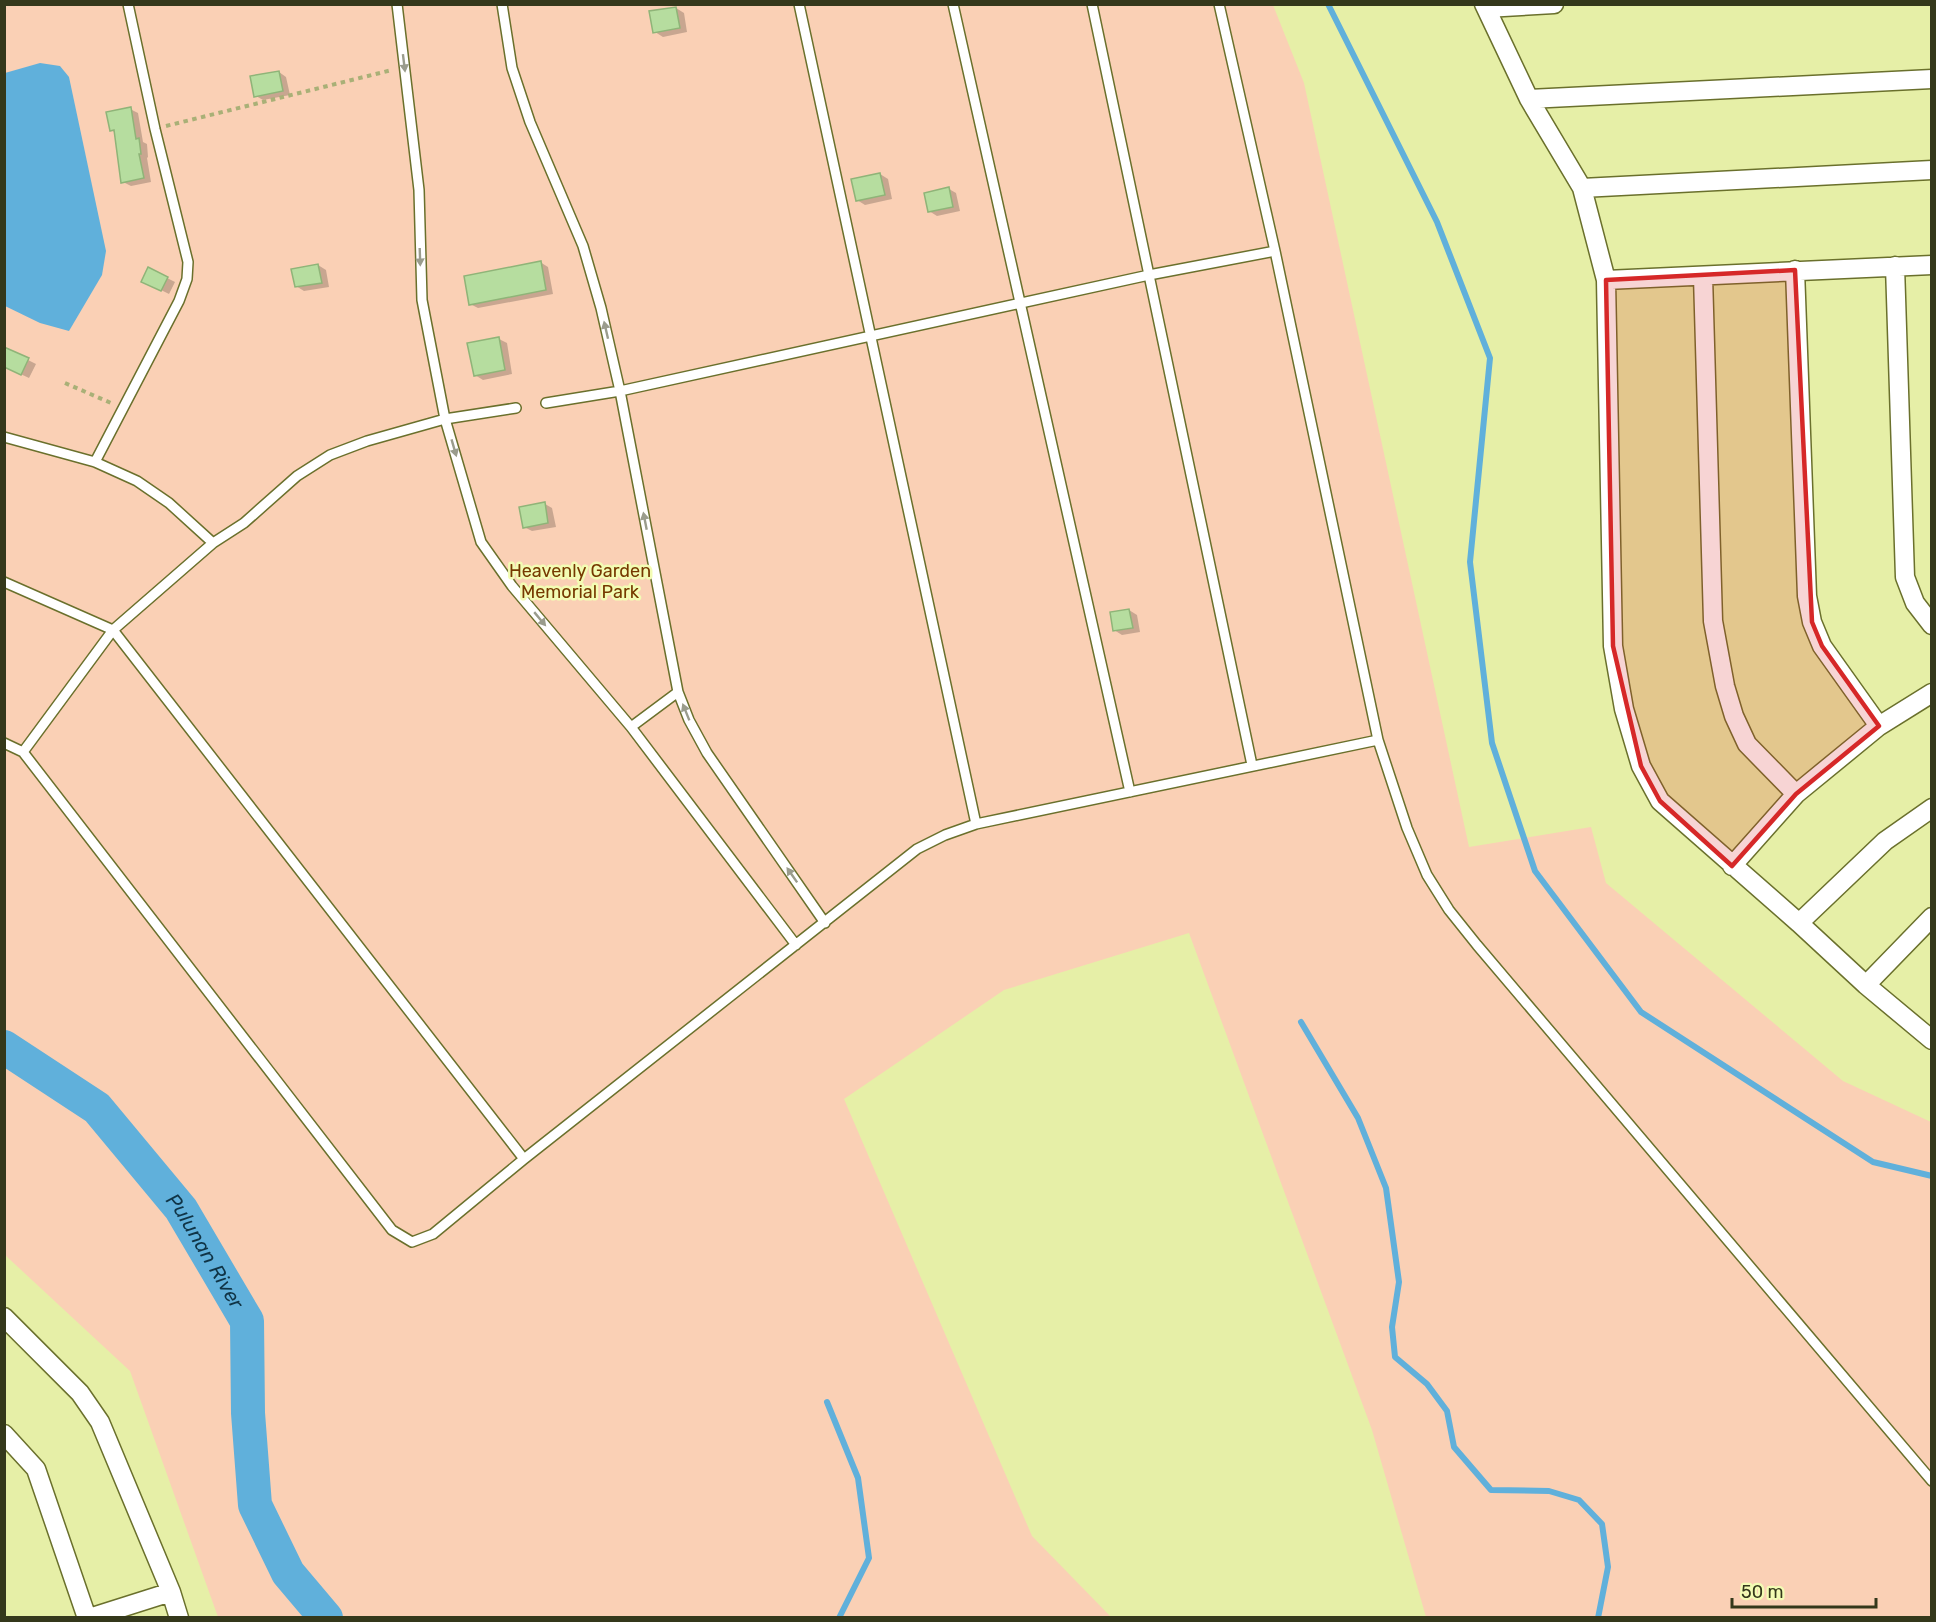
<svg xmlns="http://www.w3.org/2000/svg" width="1936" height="1622" viewBox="0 0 1936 1622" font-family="Rubik,sans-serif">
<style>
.green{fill:#fad0b5}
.water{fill:#60b0db}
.shadow{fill:#0003}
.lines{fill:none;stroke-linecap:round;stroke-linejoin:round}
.stream{stroke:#60b0db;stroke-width:6}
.river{stroke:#60b0db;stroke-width:34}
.building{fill:#b6dd9f;stroke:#8fb478;stroke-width:1.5}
.lane-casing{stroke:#6a702c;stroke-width:12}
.street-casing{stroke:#6a702c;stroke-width:21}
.path{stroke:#a9b077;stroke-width:4;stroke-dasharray:4.5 4.5;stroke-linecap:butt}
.lane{stroke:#fff;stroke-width:9}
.street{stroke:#fff;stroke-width:18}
.oneway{fill:#9a9c8d}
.marked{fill:#d62828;fill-opacity:0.2;stroke:#d62828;stroke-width:4.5;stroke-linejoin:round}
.labels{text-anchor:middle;stroke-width:5;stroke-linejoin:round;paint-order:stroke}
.park-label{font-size:18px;fill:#763900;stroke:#f3fcb4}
.water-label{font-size:20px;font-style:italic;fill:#103446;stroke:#f3fcb4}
</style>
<rect width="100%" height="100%" fill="#e6efa7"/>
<path class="green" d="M4,5H1273L1304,83L1469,847L1591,827L1606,883L1843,1081L1931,1122V1617H1426L1372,1430L1189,933L1004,990L844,1099L1032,1536L1111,1617H218L130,1371L5,1255Z"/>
<path class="water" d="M40,63L60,66L69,77L106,251L102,275L69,331L40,323L5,306V73Z"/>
<path class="shadow" d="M676,8L684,13L687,32L663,37L655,32Z
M279,72L286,77L290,95L263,100L256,96Z
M130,109L138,113L143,142L147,144L148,157L147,158L151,182L131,186L123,182L116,133L111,130Z
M880,174L888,179L892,199L865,205L857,200Z
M949,189L956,193L960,211L937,216L929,211Z
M540,262L548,267L553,294L478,308L470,304Z
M318,265L326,270L329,287L304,291L296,286Z
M167,278L175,282L169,294L151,285Z
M499,339L507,343L512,374L483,380L475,375Z
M28,360L36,364L29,378L10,369Z
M545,504L552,508L556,527L532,531L524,527Z
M1129,610L1137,615L1140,632L1122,635L1114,630Z"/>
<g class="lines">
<path class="stream" d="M1328,4L1437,222L1490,358L1470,562L1492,743L1535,871L1641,1012L1873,1162L1932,1176
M1301,1022L1358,1118L1386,1188L1399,1282L1392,1327L1395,1357L1427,1384L1447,1411L1454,1447L1491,1490L1549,1491L1579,1500L1602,1524L1608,1567L1598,1618
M827,1402L858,1478L869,1558L839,1618"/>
<path class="river" id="s1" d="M4,1047L97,1108L181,1209L247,1321L248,1413L255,1505L288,1573L326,1618"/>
</g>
<path class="building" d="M676,7L680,28L653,33L649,11Z
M279,71L283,91L254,97L250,76Z
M131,107L136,139L139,138L141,154H139L144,178L121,183L114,130L110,131L106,112Z
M880,173L885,195L856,201L851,179Z
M949,187L953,207L928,212L924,193Z
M541,261L546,290L469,305L464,276Z
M318,264L322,283L295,287L291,269Z
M148,267L168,277L161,291L141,282Z
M499,337L505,370L474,376L467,343Z
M4,347L29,358L21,375L4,367Z
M545,502L548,523L523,528L519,507Z
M1129,609L1133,628L1113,631L1110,612Z"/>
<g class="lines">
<g class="lane-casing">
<path id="lane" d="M397,4L419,190L422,300L445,419L481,542L512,586L631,727L796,945
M502,4L512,68L530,122L583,246L601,308L620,391L678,692L689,720L707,753L825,923
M799,4L976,824
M953,4L1130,792
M1092,4L1252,765
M1219,4L1275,251L1378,740L1407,828L1427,875L1449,910L1477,945L1932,1481
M546,403L620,391L1149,275L1275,251
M4,437L95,462L137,481L169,503L213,543
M95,462L179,301L187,279L188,262L155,129L128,4
M4,582L113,630L524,1159
M631,727L678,692
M4,743L23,752L392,1230L412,1242L433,1234L524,1159L917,849L945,835L976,824L1378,740
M23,752L113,630L213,543L244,523L297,476L330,455L367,441L445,419L516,408"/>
</g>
<g class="street-casing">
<path id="street" d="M1484,4L1529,99L1582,188L1606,280L1613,646L1624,709L1641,766L1660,801L1799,923L1866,985L1932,1040
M1486,8L1554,4
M1529,99L1932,79
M1582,188L1932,170
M1895,266L1905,577L1915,603L1932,625
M1795,270L1807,596L1812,622L1822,646L1879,726
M1703,276L1713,621L1725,686L1734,716L1747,744L1796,794
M1606,280L1932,265
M1732,866L1796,794L1879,726L1932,693
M1799,923L1885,841L1932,808
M1866,985L1932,917
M4,1317L80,1393L100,1422L171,1592L179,1618
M4,1434L36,1469L87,1618
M89,1618L171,1592"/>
</g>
<path class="path" d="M166,126L392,70
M65,383L111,403"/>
<use href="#lane" class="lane"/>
<use href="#street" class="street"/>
</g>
<defs><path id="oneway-solid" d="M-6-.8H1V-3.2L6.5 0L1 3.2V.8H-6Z" transform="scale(1.5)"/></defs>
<g class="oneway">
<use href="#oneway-solid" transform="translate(404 63) rotate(83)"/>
<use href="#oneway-solid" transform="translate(420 257) rotate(88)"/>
<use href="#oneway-solid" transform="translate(606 330) rotate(-103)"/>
<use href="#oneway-solid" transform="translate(454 448) rotate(74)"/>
<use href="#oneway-solid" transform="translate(645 521) rotate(-101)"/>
<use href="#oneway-solid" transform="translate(540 619) rotate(50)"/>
<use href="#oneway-solid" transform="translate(686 712) rotate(-112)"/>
<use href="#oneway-solid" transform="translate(792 875) rotate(-125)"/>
</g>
<path class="marked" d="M1795,270L1812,622L1822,646L1879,726L1796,794L1732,866L1660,801L1641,766L1613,646L1606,280Z"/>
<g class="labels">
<g class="park-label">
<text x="580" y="577">Heavenly Garden<tspan x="580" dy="21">Memorial Park</tspan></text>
</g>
<g class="water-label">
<text dy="7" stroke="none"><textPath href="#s1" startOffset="291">Pulunan River</textPath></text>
</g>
</g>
<rect width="1936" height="1622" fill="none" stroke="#34381b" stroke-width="12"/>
<path d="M1732 1598v9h144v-9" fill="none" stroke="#34381b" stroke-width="3"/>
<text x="1741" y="1598" font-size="18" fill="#34381b" stroke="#f3fcb4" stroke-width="4.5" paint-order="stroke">50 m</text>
</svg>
